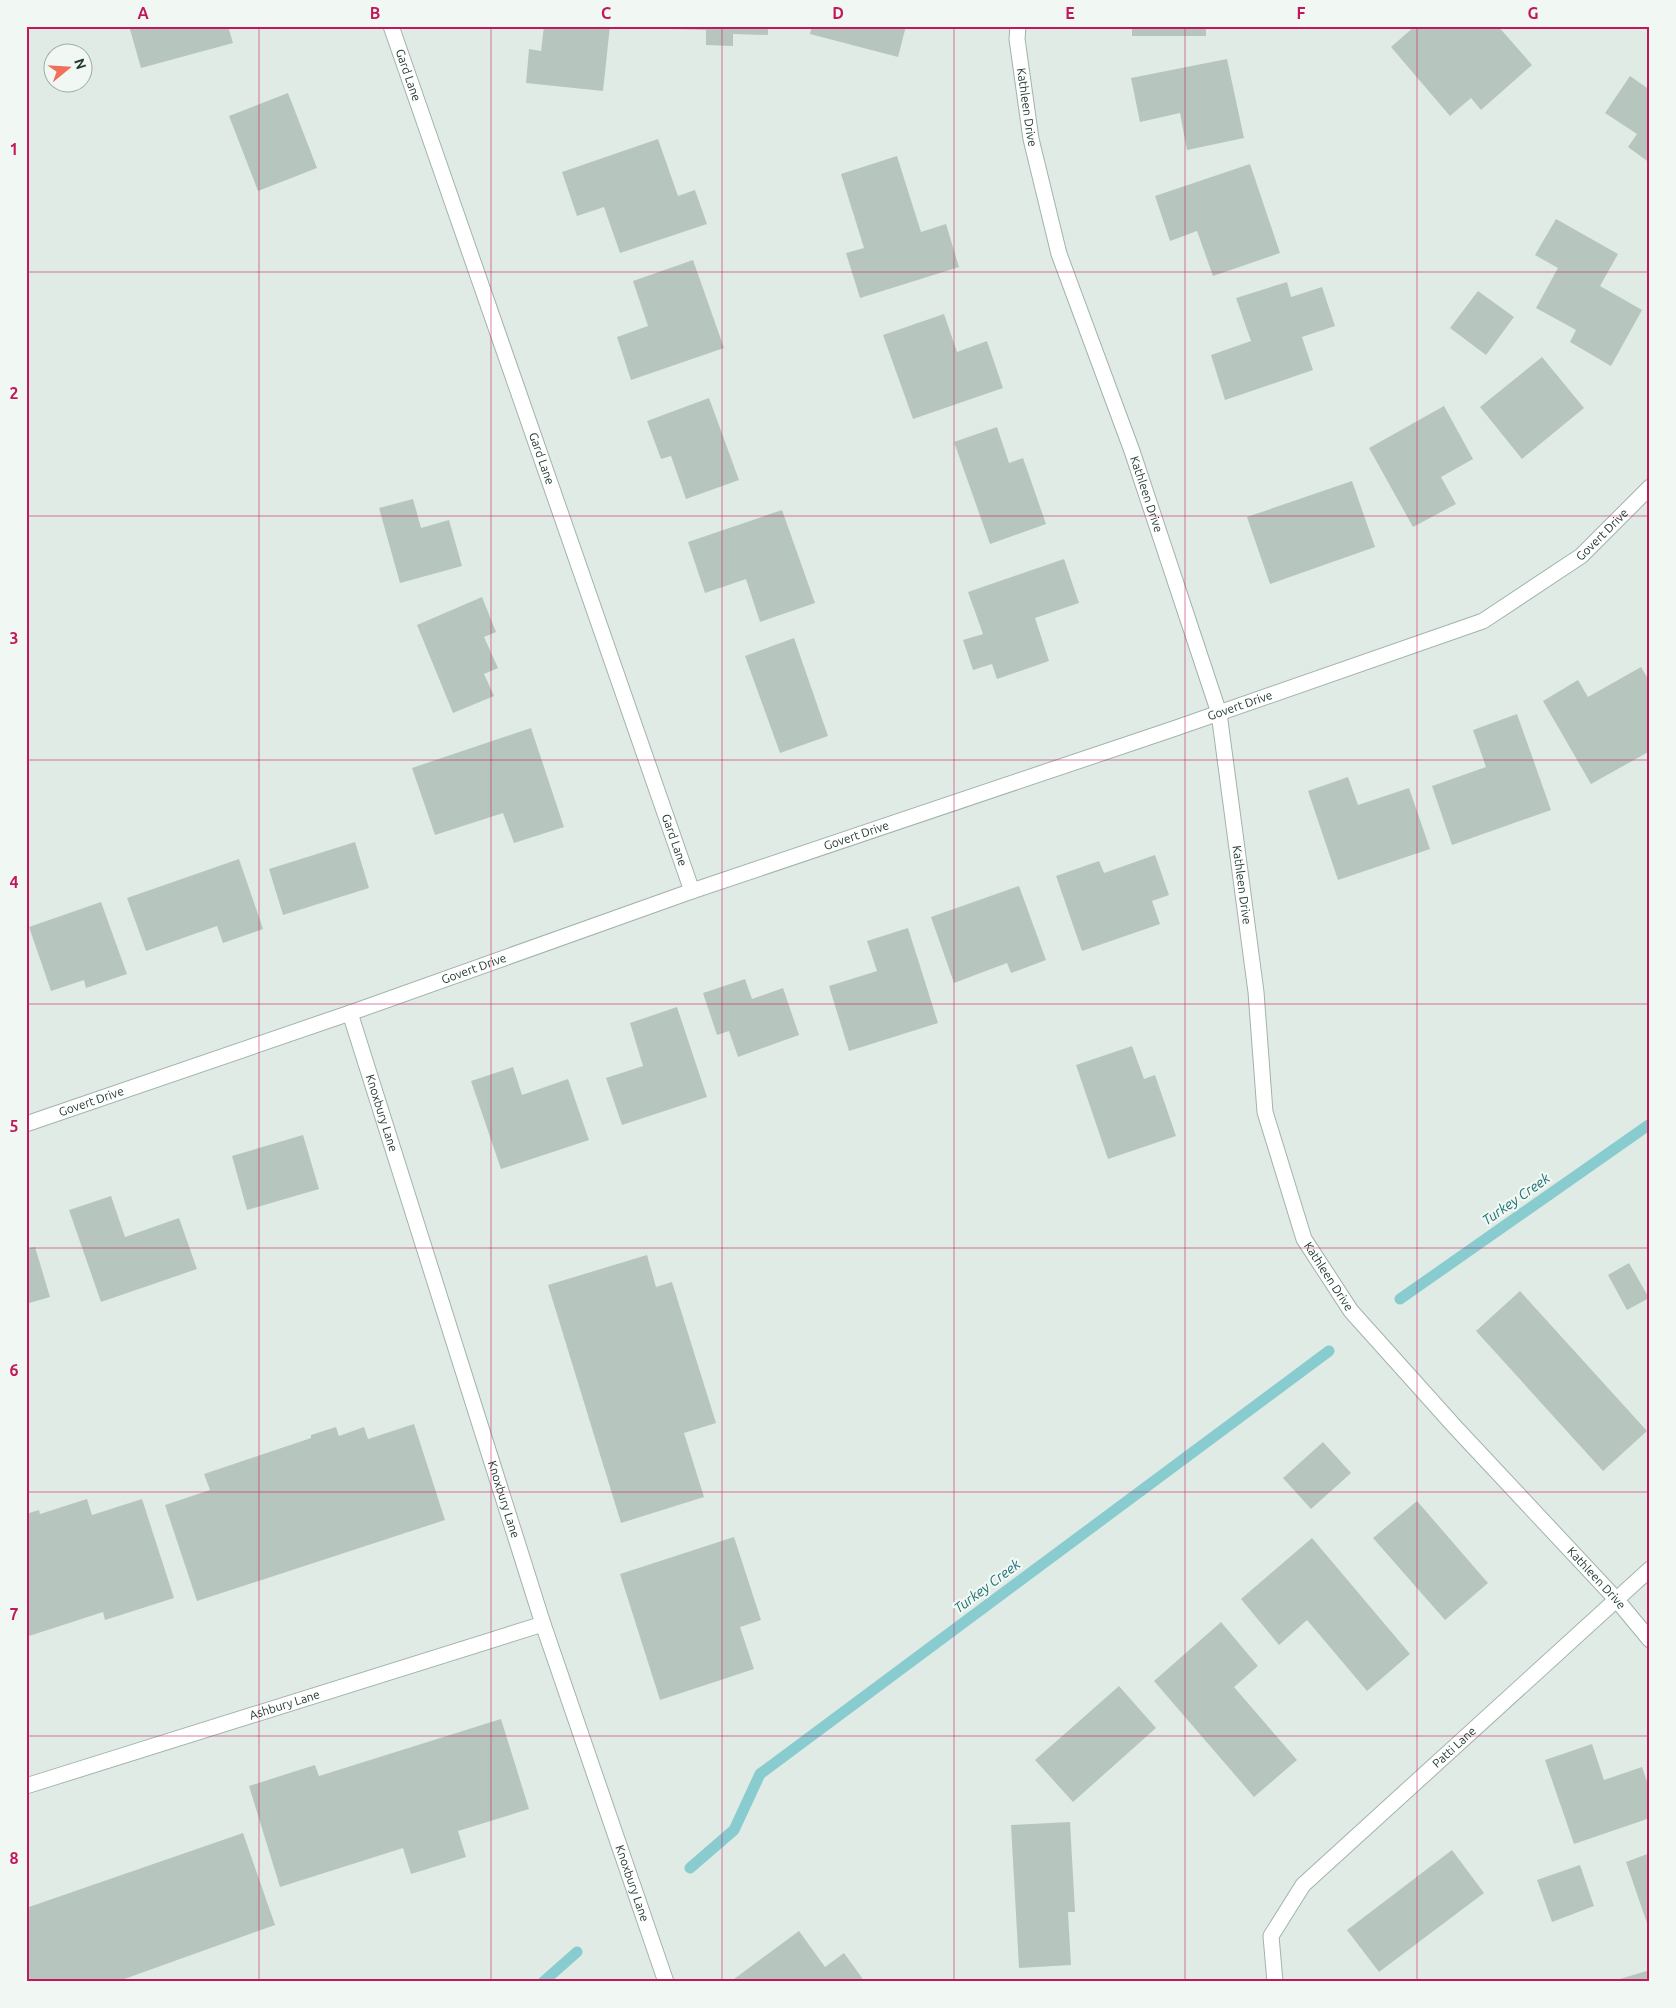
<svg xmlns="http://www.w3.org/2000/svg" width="1676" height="2008" viewBox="0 0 1676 2008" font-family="Ubuntu,sans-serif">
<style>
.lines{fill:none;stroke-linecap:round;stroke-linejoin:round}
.stream{stroke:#88ccd0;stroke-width:11}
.building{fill:#b6c6be}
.street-casing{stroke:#a3b3ac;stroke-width:17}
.street{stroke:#fff;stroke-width:15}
.grid{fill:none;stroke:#c2185b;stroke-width:1;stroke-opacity:0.55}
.labels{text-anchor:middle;stroke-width:4.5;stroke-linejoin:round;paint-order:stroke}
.street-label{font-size:12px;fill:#213b32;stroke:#f1f8f3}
.water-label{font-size:14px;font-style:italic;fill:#1c7076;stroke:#f1f8f3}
.neatline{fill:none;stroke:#c2185b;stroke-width:2}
.grid-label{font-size:16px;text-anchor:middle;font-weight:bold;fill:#c2185b}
</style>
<rect width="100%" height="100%" fill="#e0ebe5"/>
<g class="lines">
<path class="stream" d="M1400,1299L1650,1124
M690,1868L734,1830L760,1774L1329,1351
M543,1982L577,1952"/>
</g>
<path class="building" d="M129,26H228L233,43L141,68Z
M544,26H610L603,91L526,83L529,49L541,51Z
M667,26H768V35L733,34V46L706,45V30L667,29Z
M812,26H906L898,57L810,34Z
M1132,26H1206V36H1132Z
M1415,26H1498L1532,65L1481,110L1471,98L1450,116L1391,47Z
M1227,59L1244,138L1187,150L1180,113L1140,122L1131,78Z
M1630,76L1650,90V163L1628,147L1637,134L1605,113Z
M288,93L317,168L258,191L229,116Z
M658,139L678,196L695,190L707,224L620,253L604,207L577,216L562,172Z
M897,156L921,232L946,224L959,267L860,298L846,253L864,248L841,174Z
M1250,164L1280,253L1213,276L1197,231L1170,241L1155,196Z
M1556,219L1618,254L1600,286L1642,310L1611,366L1570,342L1576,330L1536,308L1558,268L1535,255Z
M693,260L724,348L631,380L617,337L648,326L633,281Z
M1287,282L1291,297L1322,287L1335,326L1302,337L1313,370L1225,400L1211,355L1251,341L1236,298Z
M1478,291L1514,317L1486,355L1450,328Z
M944,314L957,352L987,341L1003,388L913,419L883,335Z
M1542,357L1584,408L1522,459L1480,407Z
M709,398L739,480L686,499L671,456L661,459L647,421Z
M1444,406L1473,459L1441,477L1456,504L1413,527L1369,448Z
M997,427L1009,463L1023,458L1046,524L990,544L954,442Z
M1352,481L1375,547L1270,584L1247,517Z
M413,499L421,528L449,520L462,566L400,583L379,508Z
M782,510L815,603L760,622L746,579L705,593L688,542Z
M1064,559L1079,603L1035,618L1049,661L997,679L992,664L973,670L963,640L983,634L968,592Z
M482,597L496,632L484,637L498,668L484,674L494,696L453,713L417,625Z
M794,638L828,736L780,753L745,656Z
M1641,667L1650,682V751L1591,784L1543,701L1578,680L1588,697Z
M1517,714L1551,810L1452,845L1432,786L1486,767L1473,730Z
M531,728L564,827L514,843L503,813L435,835L412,768Z
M1348,777L1358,805L1409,788L1430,849L1338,880L1308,791Z
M355,842L369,888L283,915L269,869Z
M1155,855L1169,895L1152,901L1160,924L1082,951L1056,876L1099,861L1104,873Z
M239,859L263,929L223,943L217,926L146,951L127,898Z
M1019,886L1046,960L1011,973L1007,963L954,983L931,917Z
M101,902L127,974L86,988L84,980L51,991L29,927Z
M908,928L938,1023L849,1051L829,986L877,971L867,941Z
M745,979L752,999L783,988L799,1035L738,1057L729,1031L717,1035L703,993Z
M677,1007L707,1097L622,1125L606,1078L643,1066L630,1023Z
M1132,1046L1144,1079L1155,1075L1176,1136L1108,1159L1076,1065Z
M513,1067L522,1095L568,1079L589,1140L501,1169L471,1081Z
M303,1135L319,1189L247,1210L232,1156Z
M111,1196L125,1237L179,1218L197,1269L101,1302L69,1210Z
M35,1247L50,1297L26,1304V1249Z
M647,1255L656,1287L672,1282L716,1423L684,1433L704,1497L621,1523L548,1285Z
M1629,1263L1649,1298L1627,1310L1608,1275Z
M1520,1291L1647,1431L1603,1471L1476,1331Z
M414,1424L445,1520L197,1601L165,1505L210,1490L204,1474L311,1438V1435L336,1427L339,1436L364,1427L368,1439Z
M1323,1442L1351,1473L1311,1509L1283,1478Z
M87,1499L92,1515L142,1499L174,1598L105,1620L103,1612L26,1637V1514L39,1510L40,1514Z
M1417,1501L1488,1583L1445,1620L1373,1538Z
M734,1537L761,1620L740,1627L754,1669L660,1700L620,1574Z
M1312,1538L1410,1654L1367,1691L1307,1620L1279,1645L1241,1599Z
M1221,1622L1258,1666L1234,1687L1297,1760L1254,1797L1154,1681Z
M1119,1686L1156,1728L1073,1802L1035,1760Z
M501,1719L529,1809L458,1831L466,1857L411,1874L403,1848L280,1887L249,1786L315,1765L319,1776Z
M1592,1744L1604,1780L1642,1767L1650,1790V1818L1574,1844L1545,1760Z
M1070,1822L1075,1912H1068L1071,1965L1019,1968L1011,1825Z
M243,1833L275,1925L116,1982H26V1908Z
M1452,1850L1484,1893L1379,1972L1347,1930Z
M1650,1853V1929H1649L1626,1862Z
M1580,1865L1594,1906L1552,1922L1537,1880Z
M799,1931L825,1967L844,1953L865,1982H730Z
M1650,1970V1982H1613V1981Z"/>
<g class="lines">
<g class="street-casing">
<g id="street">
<path id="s1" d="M391,26L692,891"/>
<path id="s2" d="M1018,26L1017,39L1031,139L1059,254L1132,451L1219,713L1256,992L1265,1112L1304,1239L1351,1311L1456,1428L1616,1599L1650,1640"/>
<path id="s3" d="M350,1013L543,1624L666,1982"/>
<path id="s4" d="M26,1124L350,1013L692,891L1173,729L1483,621L1581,556L1650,487"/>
<path id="s5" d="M26,1786L543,1624"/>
<path id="s6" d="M1275,1982L1271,1936L1303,1885L1650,1569"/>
</g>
</g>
<use href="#street" class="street"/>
</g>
<path class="grid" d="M259,26V1982M491,26V1982M722,26V1982M954,26V1982M1185,26V1982M1417,26V1982M26,272H1650M26,516H1650M26,760H1650M26,1004H1650M26,1248H1650M26,1492H1650M26,1736H1650"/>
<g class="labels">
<g class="street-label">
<text dy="4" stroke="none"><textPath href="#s1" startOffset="52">Gard Lane</textPath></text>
<text dy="4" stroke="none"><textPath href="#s2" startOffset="82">Kathleen Drive</textPath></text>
<text dy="4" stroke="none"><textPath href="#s1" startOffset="458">Gard Lane</textPath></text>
<text dy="4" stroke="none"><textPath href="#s2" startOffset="488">Kathleen Drive</textPath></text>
<text dy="4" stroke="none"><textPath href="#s4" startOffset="1689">Govert Drive</textPath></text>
<text dy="4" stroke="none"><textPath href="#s4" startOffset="1284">Govert Drive</textPath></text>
<text dy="4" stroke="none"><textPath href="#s4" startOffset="879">Govert Drive</textPath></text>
<text dy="4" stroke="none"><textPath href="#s1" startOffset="862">Gard Lane</textPath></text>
<text dy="4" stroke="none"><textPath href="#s2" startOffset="892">Kathleen Drive</textPath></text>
<text dy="4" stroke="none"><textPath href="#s4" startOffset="474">Govert Drive</textPath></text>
<text dy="4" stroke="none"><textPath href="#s4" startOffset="69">Govert Drive</textPath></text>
<text dy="4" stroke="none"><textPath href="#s3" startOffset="105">Knoxbury Lane</textPath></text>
<text dy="4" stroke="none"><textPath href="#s2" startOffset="1298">Kathleen Drive</textPath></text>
<text dy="4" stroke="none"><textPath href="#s3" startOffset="510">Knoxbury Lane</textPath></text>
<text dy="4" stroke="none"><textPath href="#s2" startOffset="1702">Kathleen Drive</textPath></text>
<text dy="4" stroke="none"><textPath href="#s5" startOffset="271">Ashbury Lane</textPath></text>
<text dy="4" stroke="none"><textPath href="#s6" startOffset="311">Patti Lane</textPath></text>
<text dy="4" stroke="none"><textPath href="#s3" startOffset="915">Knoxbury Lane</textPath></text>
</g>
<g class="water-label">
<text transform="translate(1516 1199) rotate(-35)" y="5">Turkey Creek</text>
<text transform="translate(987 1586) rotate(-37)" y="5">Turkey Creek</text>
</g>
</g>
<rect width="1676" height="2008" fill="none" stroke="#f1f8f3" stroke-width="55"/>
<g transform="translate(68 68) rotate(72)"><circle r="24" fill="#f1f8f3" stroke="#9eaca6"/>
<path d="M0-4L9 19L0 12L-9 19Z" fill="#f07059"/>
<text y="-8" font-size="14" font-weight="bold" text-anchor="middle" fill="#213b32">N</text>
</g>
<rect x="28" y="28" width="1620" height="1952" class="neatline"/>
<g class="grid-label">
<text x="143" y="19">A</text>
<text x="375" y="19">B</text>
<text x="606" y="19">C</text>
<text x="838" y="19">D</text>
<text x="1070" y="19">E</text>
<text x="1301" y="19">F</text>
<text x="1533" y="19">G</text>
<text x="14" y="155">1</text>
<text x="14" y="399">2</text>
<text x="14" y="644">3</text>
<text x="14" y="888">4</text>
<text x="14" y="1132">5</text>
<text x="14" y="1376">6</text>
<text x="14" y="1620">7</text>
<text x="14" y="1864">8</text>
</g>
</svg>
